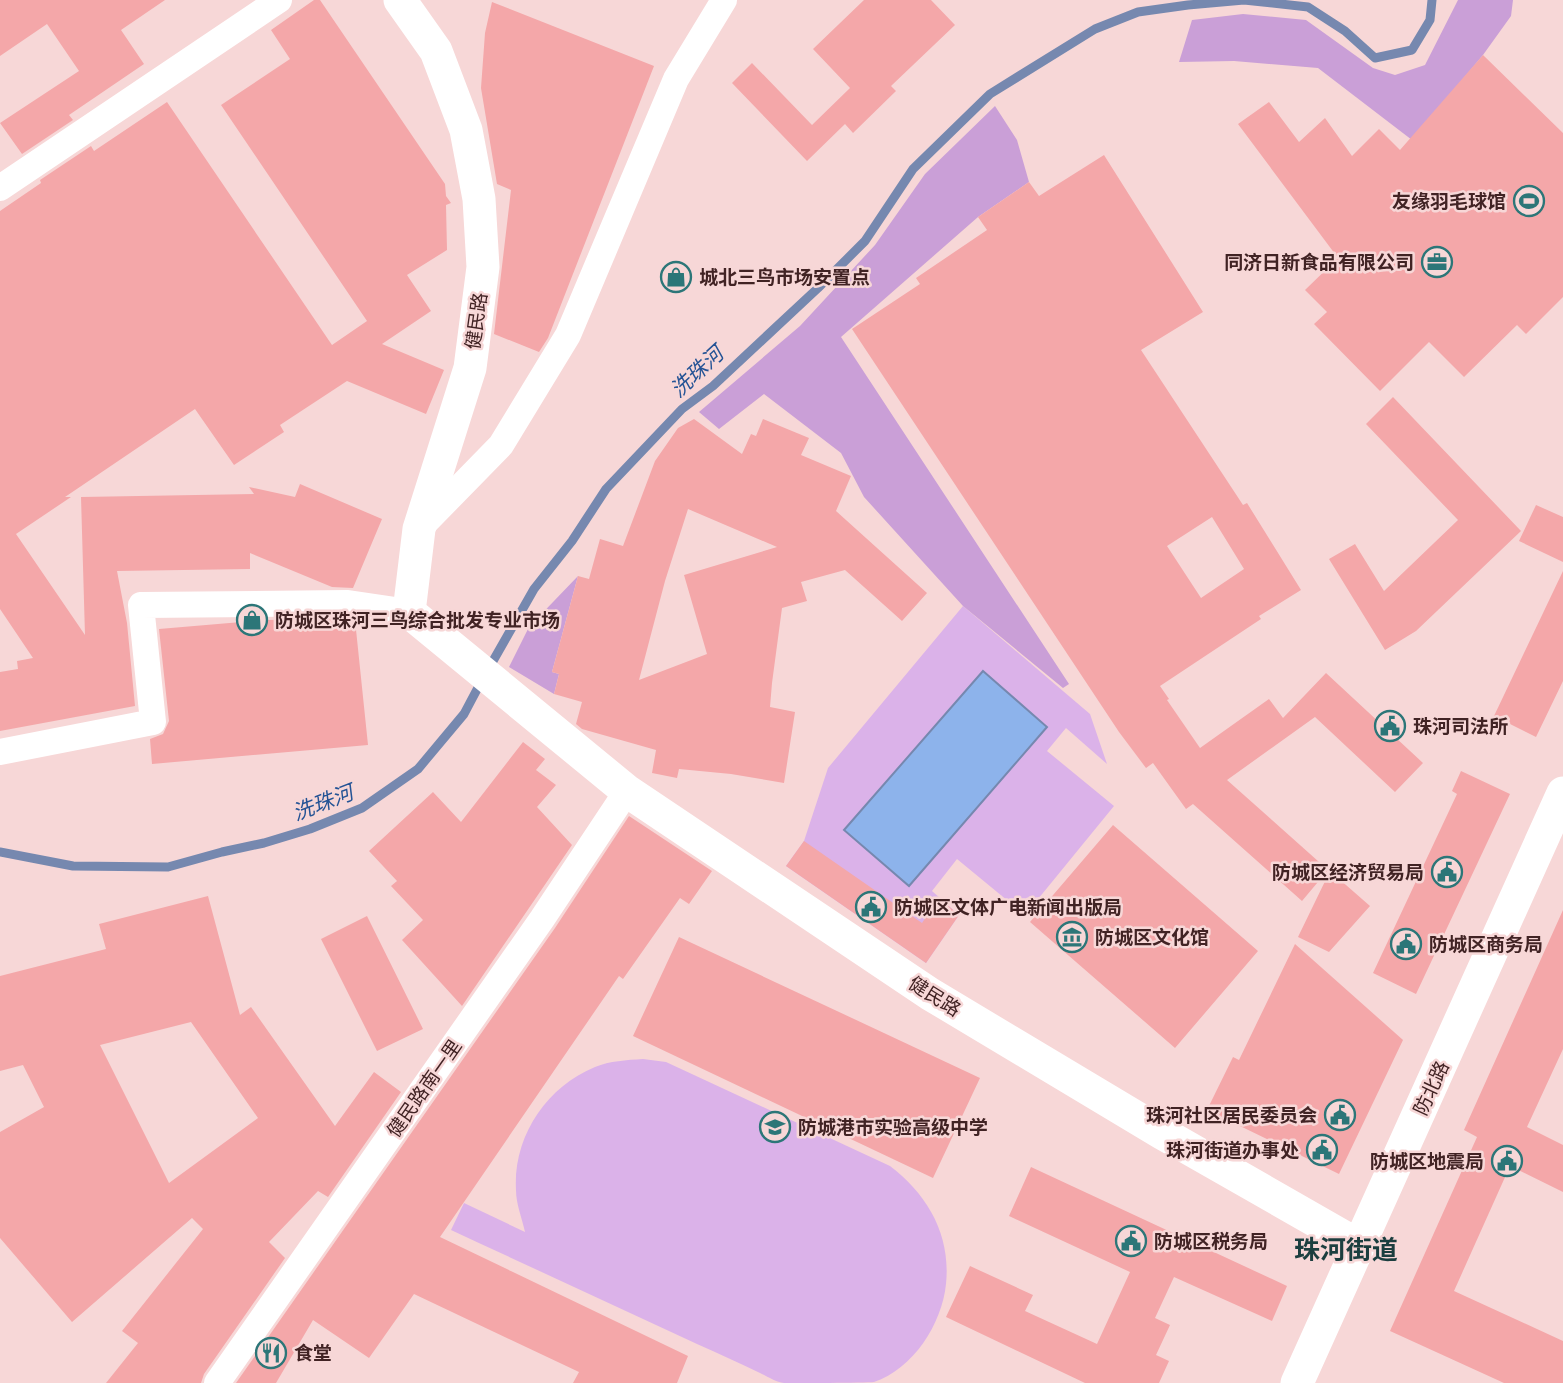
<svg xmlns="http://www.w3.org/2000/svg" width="1563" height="1383" viewBox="0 0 1563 1383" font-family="'Roboto Condensed','Noto Sans SC',sans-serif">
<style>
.green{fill:#dbb2e9}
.forest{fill:#ca9fd7}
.water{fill:#8db3eb;stroke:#7688af;stroke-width:2}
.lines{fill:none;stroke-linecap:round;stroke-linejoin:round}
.stream{stroke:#7688af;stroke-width:9}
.building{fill:#f4a7a9;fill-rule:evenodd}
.minor{stroke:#fff;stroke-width:26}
.tertiary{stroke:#fff;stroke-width:33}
.labels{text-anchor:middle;stroke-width:5;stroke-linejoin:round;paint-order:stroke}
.poi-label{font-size:19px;font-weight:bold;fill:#412324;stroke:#f7d7d7;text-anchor:start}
.street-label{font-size:19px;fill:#412324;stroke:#f7d7d7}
.water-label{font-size:21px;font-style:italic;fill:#245395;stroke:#f7d7d7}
.district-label{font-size:26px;font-weight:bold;fill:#1c3e3f;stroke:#f7d7d7}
</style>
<rect width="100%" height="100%" fill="#f7d7d7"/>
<path class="green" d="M963,606L1090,714L1107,764L1066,728L1047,751L1114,806L1025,915L957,859L932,891L959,915L926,963L786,866L804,841L828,768Z
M643,1059L666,1062L890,1166C928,1195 951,1235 946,1284C942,1324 913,1369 874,1382C863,1383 797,1383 784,1383C776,1382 767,1376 760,1373C739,1363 718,1353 697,1344C615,1306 533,1268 451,1230L464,1203L525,1232C522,1218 516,1204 516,1190C513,1137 546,1087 595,1067C610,1061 626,1060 643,1059Z"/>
<path class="forest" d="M1458,0H1513L1511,16L1483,55L1412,140L1318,68L1234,61L1179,62L1192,20L1243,14L1306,20L1373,68L1395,75L1425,65Z
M995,106L1017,140L1029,182L978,217L841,337L1069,684L1063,688L963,606L864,497L841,453L764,394L719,429L699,412L800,326L875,245L925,174Z
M578,576L552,672L559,674L554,694L509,667L529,627Z"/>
<path class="water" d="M983,671L1047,727L909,886L844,830Z"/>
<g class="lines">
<path class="stream" d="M489,668L534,589L572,541L606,489L682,409L713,386L818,288L865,241L913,169L990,94L1095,29L1138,12L1188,5L1244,0L1308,7L1345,31L1375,58L1412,50L1430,20L1432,0
M0,852L73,866L168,867L222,852L264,843L310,829L362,808L418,769L464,714L482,680"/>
</g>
<path class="building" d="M0,0H165L121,30L144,64L69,115L73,120L22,154L0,123L79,71L47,24L0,56Z
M314,0H320L445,184L446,196L451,203L446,205L447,250L407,275L431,311L382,344L444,370L426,414L347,381L280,425L284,432L234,465L195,409L65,497H71L16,534L85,635L81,497L254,494L249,487L295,497L300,484L382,519L353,588L332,587L250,553V569L117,571L127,623L135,706L0,731V672L18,669L17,661L33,658L0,609V211L41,183L40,180L91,146L94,151L167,102L332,345L367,321L221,105L290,59L271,30Z
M864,0H931L955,25L891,86L896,91L853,133L845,124L807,161L732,83L752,63L812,125L850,88L813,49Z
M492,2L654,66L548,338L539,352L494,334L511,190L497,184L481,88L485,33Z
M1483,55L1563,133V297L1526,334L1517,325L1464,377L1429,342L1380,391L1314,324L1327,312L1305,290L1338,258L1238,124L1269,102L1299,142L1325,118L1352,156L1379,129L1400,150Z
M1104,155L1203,312L1141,350L1243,505L1247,503L1301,590L1259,616L1261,619L1160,686L1169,699L1167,700L1200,748L1269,699L1283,718L1326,673L1423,763L1395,792L1315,717L1227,780L1328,870L1302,901L1193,804L1186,809L1153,763L1146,768L1119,732L852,329L920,284L916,278L987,230L978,217L1029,182L1039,196ZM1212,517L1244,569L1201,598L1167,546Z
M1393,397L1521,531L1416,631L1385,650L1329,559L1355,544L1384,591L1458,520L1366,424Z
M694,419L742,454L751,434L756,436L763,419L809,438L801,455L851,476L836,511L927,593L902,621L845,570L801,582L807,601L782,608L772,683L770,707L795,712L784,783L731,774L679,769L677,778L652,773L656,750L582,729L576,724L582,702L554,694L559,674L552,672L578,576L589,579L600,539L623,546L655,461L678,428ZM688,509L777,547L684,575L707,654L639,680L665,581Z
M1536,505L1563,517V562L1519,541Z
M1563,571V681L1536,737L1494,716Z
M347,619L355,620L368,745L152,764L150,739L163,734L169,721L159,629L265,620Z
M523,742L545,759L536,770L556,785L537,807L572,845L462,1006L402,940L423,920L391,886L397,881L369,851L433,792L461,822Z
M1461,771L1510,794L1416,994L1373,973L1457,794L1452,791Z
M629,816L712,871L689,904L680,898L623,979L619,976L440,1237L688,1356L677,1383H573L579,1372L414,1294L369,1358L313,1320L276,1383H236L555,928Z
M1113,825L1258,951L1175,1048L1030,922Z
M804,841L922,923L939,898L959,915L926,963L786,866Z
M1330,871L1370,906L1329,952L1298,937Z
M208,896L240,1015L251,1007L335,1126L374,1072L401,1092L328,1197L318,1191L269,1242L285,1258L204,1374L201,1383H106L138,1343L122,1331L203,1229L192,1218L72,1322L0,1238V1132L44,1107L23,1065L0,1071V976L106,949L99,924ZM191,1022L258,1118L169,1183L100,1045Z
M1563,910V1049L1527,1127L1563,1145V1192L1510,1166L1454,1291L1563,1341V1383H1504L1390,1331L1477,1137L1464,1130Z
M367,916L423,1029L377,1051L321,939Z
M679,937L980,1078L933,1178L633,1036Z
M1295,944L1403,1040L1339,1174L1207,1110L1233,1057L1239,1060Z
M1031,1167L1287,1286L1272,1321L1174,1277L1155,1318L1170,1325L1156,1355L1169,1361L1159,1383H1085L946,1317L970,1266L1033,1295L1025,1311L1097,1344L1130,1272L1009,1216Z"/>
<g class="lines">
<path class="minor" d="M0,188L279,0
M420,528L501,445L568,335L676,79L724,0
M0,752L153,722L141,605L348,603L409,612
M217,1383L542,919L627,791"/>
<path class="tertiary" d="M400,0L436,51L466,130L479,199L483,267L470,368L419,529L409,612L627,791L930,994L1162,1133L1358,1245
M1297,1383L1563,793"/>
</g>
<defs>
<g id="stadium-ring" transform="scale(1.575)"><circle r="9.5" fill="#f7d7d7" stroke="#2c7678" stroke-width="1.5"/><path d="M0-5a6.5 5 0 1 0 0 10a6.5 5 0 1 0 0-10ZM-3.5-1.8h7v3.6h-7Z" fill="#2c7678"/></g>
<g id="office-ring" transform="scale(1.575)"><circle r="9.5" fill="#f7d7d7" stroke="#2c7678" stroke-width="1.5"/><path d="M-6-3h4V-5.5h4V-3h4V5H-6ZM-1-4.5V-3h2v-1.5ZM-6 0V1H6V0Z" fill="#2c7678"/></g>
<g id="shop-ring" transform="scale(1.575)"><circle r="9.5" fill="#f7d7d7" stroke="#2c7678" stroke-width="1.5"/><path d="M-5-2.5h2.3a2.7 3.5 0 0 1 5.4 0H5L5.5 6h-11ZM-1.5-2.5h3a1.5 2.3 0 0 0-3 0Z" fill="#2c7678"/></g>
<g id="civic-ring" transform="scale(1.575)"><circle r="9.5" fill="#f7d7d7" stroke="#2c7678" stroke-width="1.5"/><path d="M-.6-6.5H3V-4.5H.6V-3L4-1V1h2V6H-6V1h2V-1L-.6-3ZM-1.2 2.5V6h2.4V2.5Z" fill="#2c7678"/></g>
<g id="museum-ring" transform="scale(1.575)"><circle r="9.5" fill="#f7d7d7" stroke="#2c7678" stroke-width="1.5"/><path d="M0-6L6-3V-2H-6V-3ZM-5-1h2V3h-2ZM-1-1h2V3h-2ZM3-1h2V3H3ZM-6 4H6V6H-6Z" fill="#2c7678"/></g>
<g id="school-ring" transform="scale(1.575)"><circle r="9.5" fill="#f7d7d7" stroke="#2c7678" stroke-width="1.5"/><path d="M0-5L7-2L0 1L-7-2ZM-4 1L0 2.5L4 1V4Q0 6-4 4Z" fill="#2c7678"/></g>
<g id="restaurant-ring" transform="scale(1.575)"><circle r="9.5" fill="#f7d7d7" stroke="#2c7678" stroke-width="1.5"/><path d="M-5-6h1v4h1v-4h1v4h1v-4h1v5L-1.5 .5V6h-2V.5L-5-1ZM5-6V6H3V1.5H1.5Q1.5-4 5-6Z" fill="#2c7678"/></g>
</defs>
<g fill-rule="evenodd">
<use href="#stadium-ring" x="1529" y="201"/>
<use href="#office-ring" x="1437" y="262"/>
<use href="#shop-ring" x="676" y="277"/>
<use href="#shop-ring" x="252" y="620"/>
<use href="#civic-ring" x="1390" y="726"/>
<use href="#civic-ring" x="1447" y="872"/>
<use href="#civic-ring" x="871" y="907"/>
<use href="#museum-ring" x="1072" y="937"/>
<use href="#civic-ring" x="1406" y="944"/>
<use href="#civic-ring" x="1340" y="1115"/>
<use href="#school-ring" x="775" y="1127"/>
<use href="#civic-ring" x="1322" y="1150"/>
<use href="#civic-ring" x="1507" y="1161"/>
<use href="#civic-ring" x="1131" y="1241"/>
<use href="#restaurant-ring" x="271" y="1353"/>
</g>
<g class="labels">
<g class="poi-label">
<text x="1506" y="208" text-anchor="end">友缘羽毛球馆</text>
<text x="1414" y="269" text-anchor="end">同济日新食品有限公司</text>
<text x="699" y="284">城北三鸟市场安置点</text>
<text x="275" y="627">防城区珠河三鸟综合批发专业市场</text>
<text x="1413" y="733">珠河司法所</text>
<text x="1424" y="879" text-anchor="end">防城区经济贸易局</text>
<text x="894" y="914">防城区文体广电新闻出版局</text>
<text x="1095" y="944">防城区文化馆</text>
<text x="1429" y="951">防城区商务局</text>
<text x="1317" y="1122" text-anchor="end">珠河社区居民委员会</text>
<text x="798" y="1134">防城港市实验高级中学</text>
<text x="1299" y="1157" text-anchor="end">珠河街道办事处</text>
<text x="1484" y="1168" text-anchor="end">防城区地震局</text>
<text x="1154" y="1248">防城区税务局</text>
<text x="294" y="1360">食堂</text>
</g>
<g class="street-label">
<text transform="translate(476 321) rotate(-82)" y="7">健民路</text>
<text transform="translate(935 996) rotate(32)" y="7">健民路</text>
<text transform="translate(424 1088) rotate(-55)" y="7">健民路南一里</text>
<text transform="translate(1431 1088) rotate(-65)" y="7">防北路</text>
</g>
<g class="water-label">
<text transform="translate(697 372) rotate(-43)" y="7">洗珠河</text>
<text transform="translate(323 803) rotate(-21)" y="7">洗珠河</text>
</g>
<g class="district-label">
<text x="1346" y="1259">珠河街道</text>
</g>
</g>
</svg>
